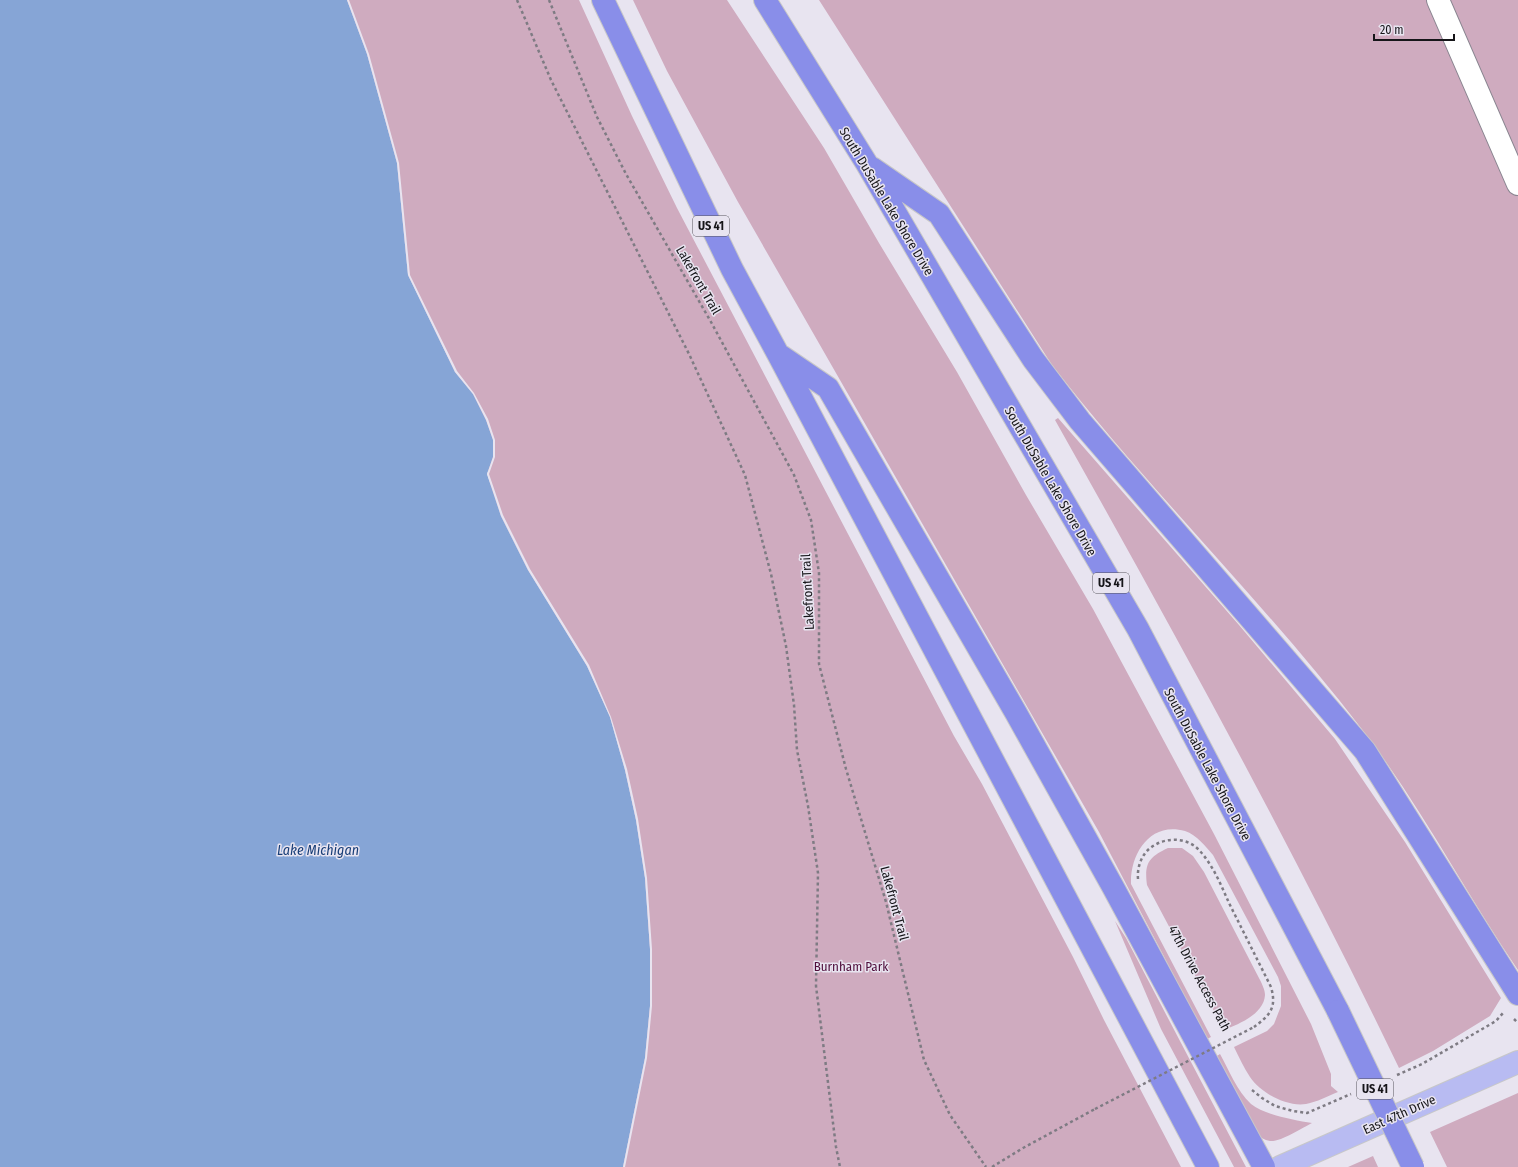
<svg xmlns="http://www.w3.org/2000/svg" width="1518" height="1167" viewBox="0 0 1518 1167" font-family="'Fira Sans Condensed',sans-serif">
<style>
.green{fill:#cfabbf}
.water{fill:#86a5d6}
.pier{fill:#e8e4f0}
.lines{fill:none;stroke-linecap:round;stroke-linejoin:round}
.minor-casing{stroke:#898590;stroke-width:24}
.major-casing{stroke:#c7c7c8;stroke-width:24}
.highway-casing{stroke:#c7c7c8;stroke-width:24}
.path{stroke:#7e7b83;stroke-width:2.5;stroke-dasharray:3 3;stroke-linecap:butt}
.minor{stroke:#fff;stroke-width:22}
.major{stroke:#b8bbf2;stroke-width:22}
.highway{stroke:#898ee9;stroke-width:22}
.highway-bridge-casing{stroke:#c7c7c8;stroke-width:24;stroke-linecap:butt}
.path-bridge{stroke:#7e7b83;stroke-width:2.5;stroke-dasharray:3 3;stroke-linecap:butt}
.highway-bridge{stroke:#898ee9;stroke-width:22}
.labels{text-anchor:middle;stroke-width:3;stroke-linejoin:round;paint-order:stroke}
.shield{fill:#e8e4f0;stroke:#55535a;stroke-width:1}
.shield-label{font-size:12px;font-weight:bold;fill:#161519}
.street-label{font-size:13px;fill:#161519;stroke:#e8e4f0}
.park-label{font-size:13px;fill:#4f0d3b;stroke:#e8e4f0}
.water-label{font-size:14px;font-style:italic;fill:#173d77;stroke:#e8e4f0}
</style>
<rect width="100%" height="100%" fill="#e8e4f0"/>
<path class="green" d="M347,0H579L632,116L677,208L954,736L982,784L1073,957L1104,1020L1181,1167H623L645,1058L650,1006V949L645,878L636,820L625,770L610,717L587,666L528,570L501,516L491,488L473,394L455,372L408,275L397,163L367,54Z
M633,0H727L824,148L879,243L957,372L1026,495L1093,609L1214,834L1311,1024L1331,1074V1086L1338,1092C1328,1096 1317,1102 1306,1104C1286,1107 1261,1093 1250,1077C1244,1068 1239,1057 1234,1047L1267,1031L1274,1024L1281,1006V986L1278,977L1213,855C1205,846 1197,835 1185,831C1150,821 1130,854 1131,884L1211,1037L1207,1039L1099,832L738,202L667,71Z
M819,0H1518V970C1464,891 1420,804 1361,728C1264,602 1149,490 1052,365Z
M1058,418L1239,625L1335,739L1405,842L1501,998L1490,1016L1433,1051L1399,1068C1293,848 1175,633 1055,420Z
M1168,848H1182L1193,856L1204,872L1260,980C1262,984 1265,990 1265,995C1264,1014 1239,1024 1224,1030L1147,885C1144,863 1149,857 1168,848Z
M1115,921L1126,938L1246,1167H1234L1161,1029Z
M1220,1054C1229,1070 1237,1091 1251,1104C1265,1115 1294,1120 1312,1123C1302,1128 1281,1142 1270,1141C1264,1140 1260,1137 1256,1133L1217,1056Z
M1518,1093V1167H1447L1430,1132Z
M1373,1156L1378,1167H1348Z"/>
<path class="water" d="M0,0H347L367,54L397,163L408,275L455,372L473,394L486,420L493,440V457L487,474L501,516L528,570L587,666L610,717L625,770L636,820L645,878L650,949V1006L645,1058L623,1167H0Z"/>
<path class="pier" d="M347,0H349L369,54L399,163L410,275L457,371L474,393L488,419L495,440V457L489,474L503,515L530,569L589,665L611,717L627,769L638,819L647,878L652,949V1006L647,1058L625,1167H623L645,1058L650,1006V949L645,878L636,820L625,770L610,717L587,666L528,570L501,516L487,474L493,457V440L486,420L473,394L455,372L408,275L397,163L367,54Z"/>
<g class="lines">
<g class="minor-casing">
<path id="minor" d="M1438,0L1518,184"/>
</g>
<g class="major-casing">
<path id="major" d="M1280,1167L1518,1062"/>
</g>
<g class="highway-casing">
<path id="highway" d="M603,0L732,269L778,354L1208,1167
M765,0L867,164L1138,629L1338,1011
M872,168L939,214L1033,359L1080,421L1365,751L1518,994
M781,356L828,388L1016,713L1113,887L1264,1167"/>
</g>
<path class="path" d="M517,0L551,80L689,354L745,475L771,574L786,646L794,705L797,750L808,806L818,873L816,986L836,1147L840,1167
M549,0L597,117L626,174L711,322L794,475L811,520L819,573V664L846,769L886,902L924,1060L950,1115L986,1167
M1138,879C1137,868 1141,856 1149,849C1163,837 1186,836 1199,850C1213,865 1221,885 1229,903C1243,931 1257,959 1271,987C1277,1008 1270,1015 1254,1027
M1514,1019L1518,1023
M1397,1075L1422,1064L1496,1021L1504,1012
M1252,1090L1262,1098L1275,1106L1293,1111L1307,1113L1351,1094
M992,1167L1023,1148L1095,1109"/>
<use href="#minor" class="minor"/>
<use href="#major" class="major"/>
<use href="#highway" class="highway"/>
<g class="highway-bridge-casing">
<path id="highway-bridge" d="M1338,1011L1413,1167"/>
</g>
<path class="path-bridge" d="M1095,1109L1254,1027"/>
<use href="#highway-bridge" class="highway-bridge"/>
</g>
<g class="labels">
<g class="shield">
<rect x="693" y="216" width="36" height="20" rx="3"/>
<rect x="1093" y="573" width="36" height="20" rx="3"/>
<rect x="1357" y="1079" width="36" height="20" rx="3"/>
</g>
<g class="shield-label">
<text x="711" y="230">US 41</text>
<text x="1111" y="587">US 41</text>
<text x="1375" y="1093">US 41</text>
</g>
<g class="street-label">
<text transform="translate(887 201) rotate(59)" y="5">South DuSable Lake Shore Drive</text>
<text transform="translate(699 280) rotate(60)" y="5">Lakefront Trail</text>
<text transform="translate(1051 481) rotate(60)" y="5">South DuSable Lake Shore Drive</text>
<text transform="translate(807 592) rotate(-93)" y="5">Lakefront Trail</text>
<text transform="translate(1208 764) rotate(62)" y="5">South DuSable Lake Shore Drive</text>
<text transform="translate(895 903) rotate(75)" y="5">Lakefront Trail</text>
<text transform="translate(1200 978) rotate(62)" y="5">47th Drive Access Path</text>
<text transform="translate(1399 1114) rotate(-24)" y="5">East 47th Drive</text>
</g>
<g class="park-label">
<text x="851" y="971">Burnham Park</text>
</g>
<g class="water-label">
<text x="318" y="855">Lake Michigan</text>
</g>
</g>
<path d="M1374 34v6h80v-6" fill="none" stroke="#161519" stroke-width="2"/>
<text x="1380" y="34" font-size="12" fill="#161519" stroke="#e8e4f0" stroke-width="3" paint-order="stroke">20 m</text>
</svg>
